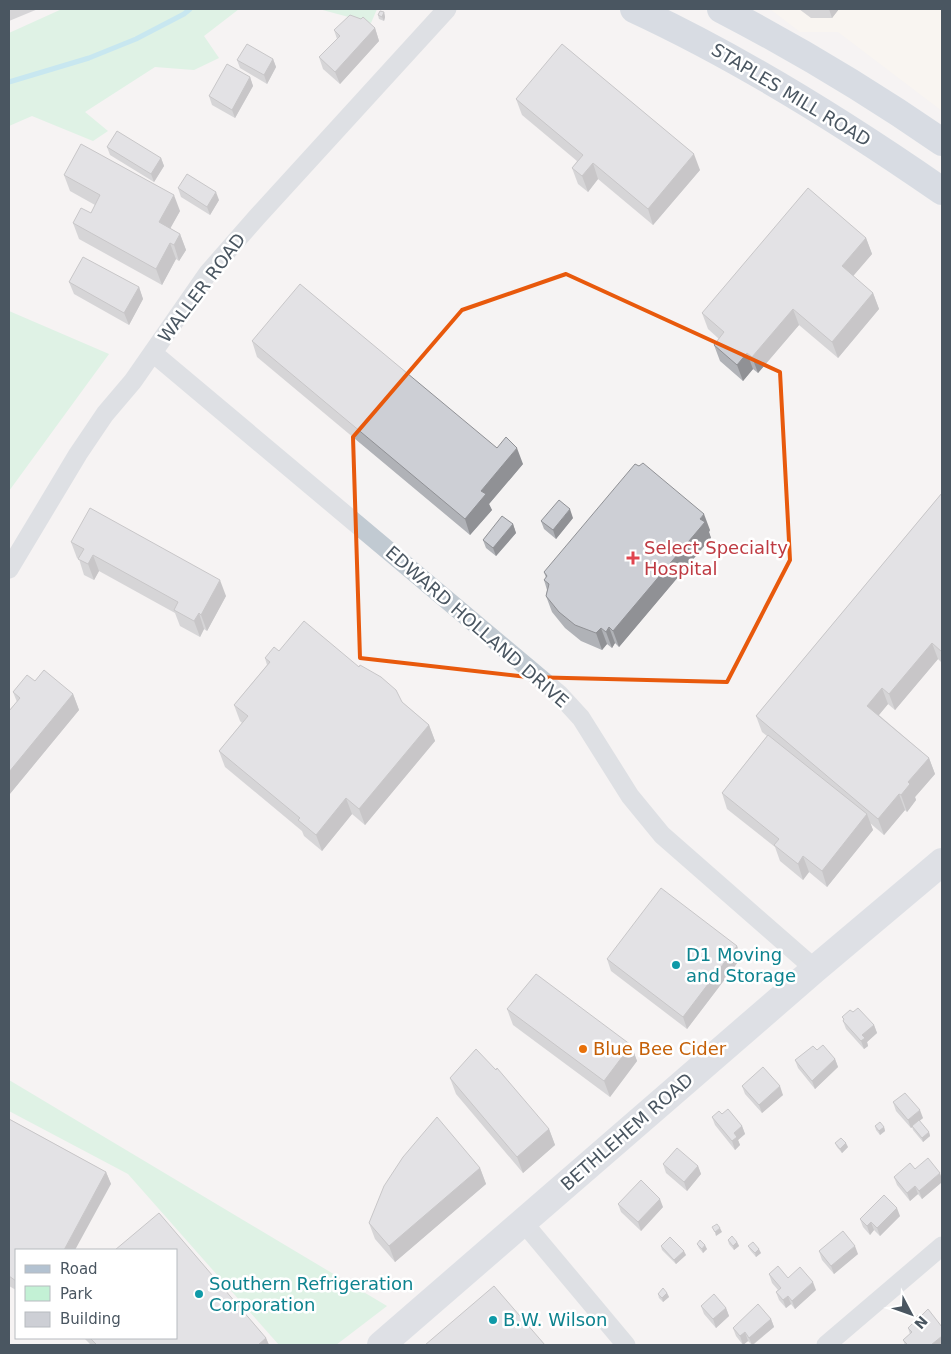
<svg xmlns="http://www.w3.org/2000/svg" width="951" height="1354" viewBox="0 0 951 1354" font-family="'DejaVu Sans',sans-serif">
<style>
.commercial{fill:#fdf9ef}
.green{fill:#c3f1d5}
.lines{fill:none;stroke-linecap:round;stroke-linejoin:round}
.stream{stroke:#90daee;stroke-width:5}
.street{stroke:#c1cad2;stroke-width:19}
.secondary{stroke:#c1cbd6;stroke-width:28}
.primary{stroke:#b3c2d1;stroke-width:28}
.wall{fill:#b0b2b7}
.shaded-wall{fill:#909195}
.building{fill:#cdcfd5;stroke:#909195}
.marked{fill:none;stroke:#e8590c;stroke-width:4;stroke-linejoin:round}
.health-dot{fill:#e0444e;stroke:#fff;stroke-width:2}
.culture-dot{fill:#0f9aa8;stroke:#fff;stroke-width:2}
.food-dot{fill:#e8710a;stroke:#fff;stroke-width:2}
.labels{text-anchor:middle;stroke-width:5;stroke-linejoin:round;paint-order:stroke}
.street-label{font-size:18px;fill:#4a5661;stroke:#fff}
.health-label{font-size:18px;fill:#be3a42;stroke:#fff;text-anchor:start}
.culture-label{font-size:18px;fill:#0d838f;stroke:#fff;text-anchor:start}
.food-label{font-size:18px;fill:#c56008;stroke:#fff;text-anchor:start}
</style>
<rect width="100%" height="100%" fill="#f5f3f3"/>
<path class="commercial" d="M770,9H942V111L838,32H800Z"/>
<path class="green" d="M62,9H239L204,36L219,58L194,70L155,67L85,112L108,131L93,141L32,116L9,126V33Z
M319,9H377L371,23Z
M9,311L109,354L9,491Z
M9,1080L387,1306L336,1345H279L128,1174L9,1111Z"/>
<g class="lines">
<path class="stream" d="M9,82L89,58L136,39L184,14L190,9"/>
<path class="street" d="M153,353L559,694L581,718L630,796L662,835L815,969
M9,569L78,454L105,414L133,381L208,273L257,217L447,9
M523,1222L626,1345
M826,1345L942,1246"/>
<path class="secondary" d="M381,1345L815,969L942,862"/>
<path class="primary" d="M634,9C742,59 844,123 942,191
M721,9C798,49 871,93 942,142"/>
</g>
<path class="wall" d="M9,9H38L9,21Z
M799,9H839L832,18H811Z
M384,12L385,17L384,21L379,19L378,15Z
M375,28L379,41L340,84L323,69L319,57L337,39L334,30Z
M273,59L276,67L267,84L240,68L237,60Z
M250,77L253,86L235,118L212,105L209,96Z
M516,99L700,170L653,225L598,179L588,192L578,184L572,168L577,161L522,115Z
M107,147L161,158L164,166L154,182L110,155Z
M64,175L180,211L170,228L180,234L186,250L179,261L176,259L162,285L79,239L73,223L91,213L95,205L70,191Z
M178,188L219,200L210,215L181,197Z
M866,238L872,254L853,276L873,293L879,309L838,358L799,325L758,373L753,369L743,381L720,361L714,345L719,339L708,329L702,313Z
M69,282L139,287L143,299L129,325L74,294Z
M252,341L497,448L523,464L489,504L492,510L470,535L257,357Z
M942,493V663L938,659L895,710L888,704L879,715L929,758L935,774L915,797L916,800L907,812L905,810L884,835L870,823L873,830L827,887L809,872L803,880L780,861L775,847L727,809L722,793L767,736L762,732L756,716Z
M573,518L556,539L544,529L541,521Z
M513,524L516,533L496,556L486,548L483,540Z
M710,530L709,532L711,538L619,647L615,643L612,648L607,644L602,650L581,641L565,628L552,612L546,596L547,590L544,580L546,578L544,572Z
M71,542L226,596L207,631L204,629L200,637L180,626L175,613L99,571L94,580L84,575L79,559L77,558Z
M279,651L402,702L429,725L435,741L365,825L352,814L322,851L304,836L302,831L225,767L219,751L242,723L240,721L234,705L267,665L265,658Z
M35,681L73,694L79,710L9,795V711L17,702L13,692Z
M737,946L741,958L687,1029L611,971L607,959Z
M507,1009L631,1045L637,1061L610,1097L513,1025Z
M853,1012L874,1025L877,1033L867,1042L868,1046L864,1049L846,1029L843,1021L844,1020L842,1017Z
M817,1050L835,1059L838,1067L815,1089L798,1068L795,1060Z
M450,1078L549,1129L555,1145L523,1173L456,1094Z
M742,1086L783,1095L762,1113L745,1094Z
M893,1102L923,1118L919,1121L929,1132L930,1136L923,1142L913,1130L912,1127L911,1128L896,1111Z
M722,1114L742,1126L745,1134L738,1140L740,1145L735,1150L715,1125L712,1117Z
M9,1119L106,1172L111,1184L16,1250V1290L9,1286Z
M875,1126L884,1127L885,1131L880,1135L876,1130Z
M835,1143L848,1147L842,1153L837,1147Z
M663,1164L698,1166L701,1174L687,1191L666,1173Z
M480,1168L486,1184L395,1262L375,1239L369,1223Z
M915,1169L942,1179V1182L922,1199L918,1194L910,1201L897,1185L894,1177Z
M618,1204L663,1207L641,1231L621,1212Z
M900,1216L880,1236L874,1230L870,1235L863,1227L860,1219Z
M728,1240L737,1242L739,1246L734,1250L729,1244Z
M697,1244L707,1249L703,1253L699,1248Z
M661,1246L686,1255L676,1264L662,1250Z
M748,1246L761,1253L756,1257L750,1250Z
M819,1251L858,1254L834,1274L822,1260Z
M769,1274L788,1278L816,1290L795,1309L791,1304L786,1308L779,1300L776,1292L778,1290L772,1283Z
M667,1293L669,1297L663,1302L659,1298L658,1294Z
M701,1306L726,1308L729,1316L716,1328L704,1314Z
M771,1319L774,1327L753,1345H752L748,1341L743,1345L736,1336L733,1328Z
M914,1319L942,1345H905L903,1340L910,1334L908,1328L915,1321Z
M84,1338H266L269,1345H91Z"/>
<path class="shaded-wall" d="M829,9H839L832,18Z
M384,12L385,17L384,21L382,17Z
M375,28L379,41L340,84L335,72Z
M273,59L276,67L267,84L264,75Z
M250,77L253,86L235,118L232,110Z
M694,154L700,170L653,225L648,209Z
M161,158L164,166L154,182L151,174Z
M593,163L598,179L588,192L582,176Z
M216,192L219,200L210,215L207,207Z
M174,195L180,211L165,238L159,222Z
M180,234L186,250L179,261L174,245Z
M866,238L872,254L848,282L842,266Z
M170,243L176,259L162,285L156,269Z
M139,287L143,299L129,325L124,313Z
M873,293L879,309L838,358L832,342Z
M793,309L799,325L758,373L752,357Z
M747,353L753,369L743,381L737,365Z
M517,448L523,464L489,504L492,510L470,535L465,519L481,491Z
M570,509L573,518L556,539L553,530Z
M704,514L710,530L709,532L711,538L619,647L613,631Z
M513,524L516,533L496,556L493,548Z
M93,555L99,571L94,580L88,564Z
M220,580L226,596L207,631L201,615Z
M199,613L204,629L200,637L194,621Z
M609,627L615,643L612,648L606,632Z
M601,628L607,644L602,650L596,633Z
M932,643L938,659L895,710L889,694Z
M882,688L888,704L873,722L867,706Z
M73,694L79,710L9,795V772Z
M429,725L435,741L365,825L359,809Z
M929,758L935,774L915,797L916,800L907,812L901,795L908,782Z
M899,794L905,810L884,835L878,819Z
M346,798L352,814L322,851L316,835Z
M867,814L873,830L827,887L822,871Z
M803,856L809,872L803,880L798,864Z
M737,946L741,958L687,1029L683,1017Z
M874,1025L877,1033L867,1042L868,1046L864,1049L861,1041L862,1035Z
M631,1045L637,1061L610,1097L604,1081Z
M835,1059L838,1067L815,1089L812,1081Z
M780,1086L783,1095L762,1113L759,1105Z
M920,1110L923,1118L911,1128L908,1120Z
M742,1126L745,1134L738,1140L740,1145L735,1150L732,1141L734,1133Z
M884,1127L885,1131L880,1135L879,1131Z
M549,1129L555,1145L523,1173L517,1157Z
M929,1132L930,1136L923,1142L922,1138Z
M846,1143L848,1147L842,1153L840,1149Z
M698,1166L701,1174L687,1191L684,1182Z
M480,1168L486,1184L395,1262L389,1246Z
M106,1172L111,1184L75,1250H64Z
M940,1173L942,1179V1182L922,1199L919,1191Z
M915,1186L918,1194L910,1201L907,1193Z
M660,1199L663,1207L641,1231L638,1222Z
M897,1208L900,1216L880,1236L877,1228Z
M871,1222L874,1230L870,1235L867,1226Z
M720,1228L722,1232L716,1236L715,1232Z
M737,1242L739,1246L734,1250L733,1246Z
M705,1245L707,1249L703,1253L702,1249Z
M855,1246L858,1254L834,1274L831,1266Z
M759,1249L761,1253L756,1257L755,1253Z
M684,1251L686,1255L676,1264L674,1260Z
M813,1282L816,1290L795,1309L792,1301Z
M667,1293L669,1297L663,1302L662,1298Z
M788,1296L791,1304L786,1308L783,1300Z
M726,1308L729,1316L716,1328L713,1319Z
M771,1319L774,1327L752,1345L749,1338Z
M745,1332L748,1341L743,1345L740,1336Z
M942,1336V1345H931Z
M266,1338L269,1345H258Z"/>
<path class="building" d="M380,11L384,12L382,17L378,15Z
M350,15L361,19L363,17L375,28L335,72L319,57L340,36L334,30Z
M247,44L273,59L264,75L237,60Z
M562,44L694,154L648,209L593,163L582,176L572,168L583,155L516,99Z
M227,64L250,77L232,110L209,96Z
M117,131L161,158L151,174L107,147Z
M81,144L174,195L159,222L180,234L174,245L170,243L156,269L73,223L81,208L91,213L100,195L64,175Z
M187,174L216,192L207,207L178,188Z
M808,188L866,238L842,266L873,293L832,342L793,309L752,357L747,353L737,365L714,345L724,332L702,313Z
M83,257L139,287L124,313L69,282Z
M300,284L497,448L506,437L517,448L481,491L486,494L465,519L252,341Z
M643,463L704,514L700,519L705,522L613,631L609,627L606,632L601,628L596,633L575,625L559,612L546,596L549,584L544,580L547,576L544,572L635,464L639,466Z
M942,493V652L932,643L889,694L882,688L867,706L929,758L908,782L910,784L901,795L899,794L878,819L756,716Z
M559,500L570,509L553,530L541,521Z
M90,508L220,580L201,615L199,613L194,621L174,610L178,602L93,555L88,564L78,559L84,549L71,542Z
M502,516L513,524L493,548L483,540Z
M304,621L359,667L360,665L381,677L396,690L402,702L429,725L359,809L346,798L316,835L298,820L300,818L219,751L248,716L234,705L270,662L265,658L274,647L279,651Z
M44,670L73,694L9,772V711L20,698L13,692L27,675L35,681Z
M768,735L867,814L822,871L803,856L798,864L774,845L779,839L722,793Z
M661,888L737,946L683,1017L607,959Z
M536,974L631,1045L604,1081L507,1009Z
M858,1008L874,1025L862,1035L865,1038L861,1041L843,1021L844,1019L842,1017L850,1010L853,1012Z
M823,1045L835,1059L812,1081L795,1060L813,1046L817,1050Z
M476,1049L496,1070L497,1068L549,1129L517,1157L450,1078Z
M763,1067L780,1086L759,1105L742,1086Z
M905,1093L920,1110L908,1120L893,1102Z
M728,1109L742,1126L734,1133L737,1137L732,1141L712,1117L719,1111L722,1114Z
M437,1117L480,1168L389,1246L369,1223L384,1186L403,1157Z
M9,1119L106,1172L64,1250H16V1281L9,1276Z
M919,1120L929,1132L922,1138L912,1126Z
M880,1122L884,1127L879,1131L875,1126Z
M841,1138L846,1143L840,1149L835,1143Z
M677,1148L698,1166L684,1182L663,1164Z
M928,1158L940,1173L919,1191L915,1186L907,1193L894,1177L910,1163L915,1169Z
M641,1180L660,1199L638,1222L618,1204Z
M884,1195L897,1208L877,1228L871,1222L867,1226L860,1219Z
M159,1213L266,1338L258,1345H97L90,1338H176V1250H115Z
M717,1224L720,1228L715,1232L712,1227Z
M843,1231L855,1246L831,1266L819,1251Z
M732,1236L737,1242L733,1246L728,1240Z
M670,1237L684,1251L674,1260L661,1246Z
M700,1240L705,1245L702,1249L697,1244Z
M753,1242L759,1249L755,1253L748,1246Z
M778,1266L788,1278L800,1267L813,1282L792,1301L788,1296L783,1300L776,1292L781,1288L769,1274Z
M494,1286L545,1345H425Z
M663,1288L667,1293L662,1298L658,1294Z
M714,1294L726,1308L713,1319L701,1306Z
M758,1304L771,1319L749,1338L745,1332L740,1336L733,1328Z
M928,1309L942,1327V1336L931,1345H908L903,1340L912,1332L908,1328L916,1320L914,1319L918,1315L920,1317Z"/>
<path d="M0 0H951V1354H0ZM566,274L780,372L790,560L727,682L527,677L360,658L353,437L462,310Z" fill="#f5f3f3" fill-opacity=".55" fill-rule="evenodd"/>
<path class="marked" d="M566,274L780,372L790,560L727,682L527,677L360,658L353,437L462,310Z"/>
<path class="health-dot" d="M630.5 550.5h5v5h5v5h-5v5h-5v-5h-5v-5h5z"/>
<g class="culture-dot">
<circle cx="676" cy="965" r="5"/>
<circle cx="199" cy="1294" r="5"/>
<circle cx="493" cy="1320" r="5"/>
</g>
<circle class="food-dot" cx="583" cy="1049" r="5"/>
<g class="labels">
<g class="street-label">
<text transform="translate(791 95) rotate(31)" y="6">STAPLES MILL ROAD</text>
<text transform="translate(202 288) rotate(-53)" y="6">WALLER ROAD</text>
<text transform="translate(477 627) rotate(41)" y="6">EDWARD HOLLAND DRIVE</text>
<text transform="translate(627 1132) rotate(-41)" y="6">BETHLEHEM ROAD</text>
</g>
<g class="health-label">
<text x="644" y="554">Select Specialty<tspan x="644" dy="21">Hospital</tspan></text>
</g>
<g class="culture-label">
<text x="686" y="961">D1 Moving<tspan x="686" dy="21">and Storage</tspan></text>
<text x="209" y="1290">Southern Refrigeration<tspan x="209" dy="21">Corporation</tspan></text>
<text x="503" y="1326">B.W. Wilson</text>
</g>
<g class="food-label">
<text x="593" y="1055">Blue Bee Cider</text>
</g>
</g>
<rect width="951" height="1354" fill="none" stroke="#4a5661" stroke-width="20"/>
<rect x="15" y="1249" width="162" height="90" fill="#ffffff" stroke="#b7bbc0"/>
<rect x="25" y="1265" width="25" height="8" fill="#b3c2d1" stroke="#b7bbc0"/>
<text x="60" y="1274" font-size="15" fill="#4a5661">Road</text>
<rect x="25" y="1286" width="25" height="15" fill="#c3f1d5" stroke="#b7bbc0"/>
<text x="60" y="1299" font-size="15" fill="#4a5661">Park</text>
<rect x="25" y="1312" width="25" height="15" fill="#cdcfd5" stroke="#b7bbc0"/>
<text x="60" y="1324" font-size="15" fill="#4a5661">Building</text>
<g transform="translate(911 1314) rotate(131)" stroke="#ffffff" stroke-width="4" paint-order="stroke">
<path d="M0-4L9 19L0 12L-9 19Z" fill="#4a5661"/>
<text y="-8" font-size="14" font-weight="bold" text-anchor="middle" fill="#4a5661">N</text>
</g>
</svg>
